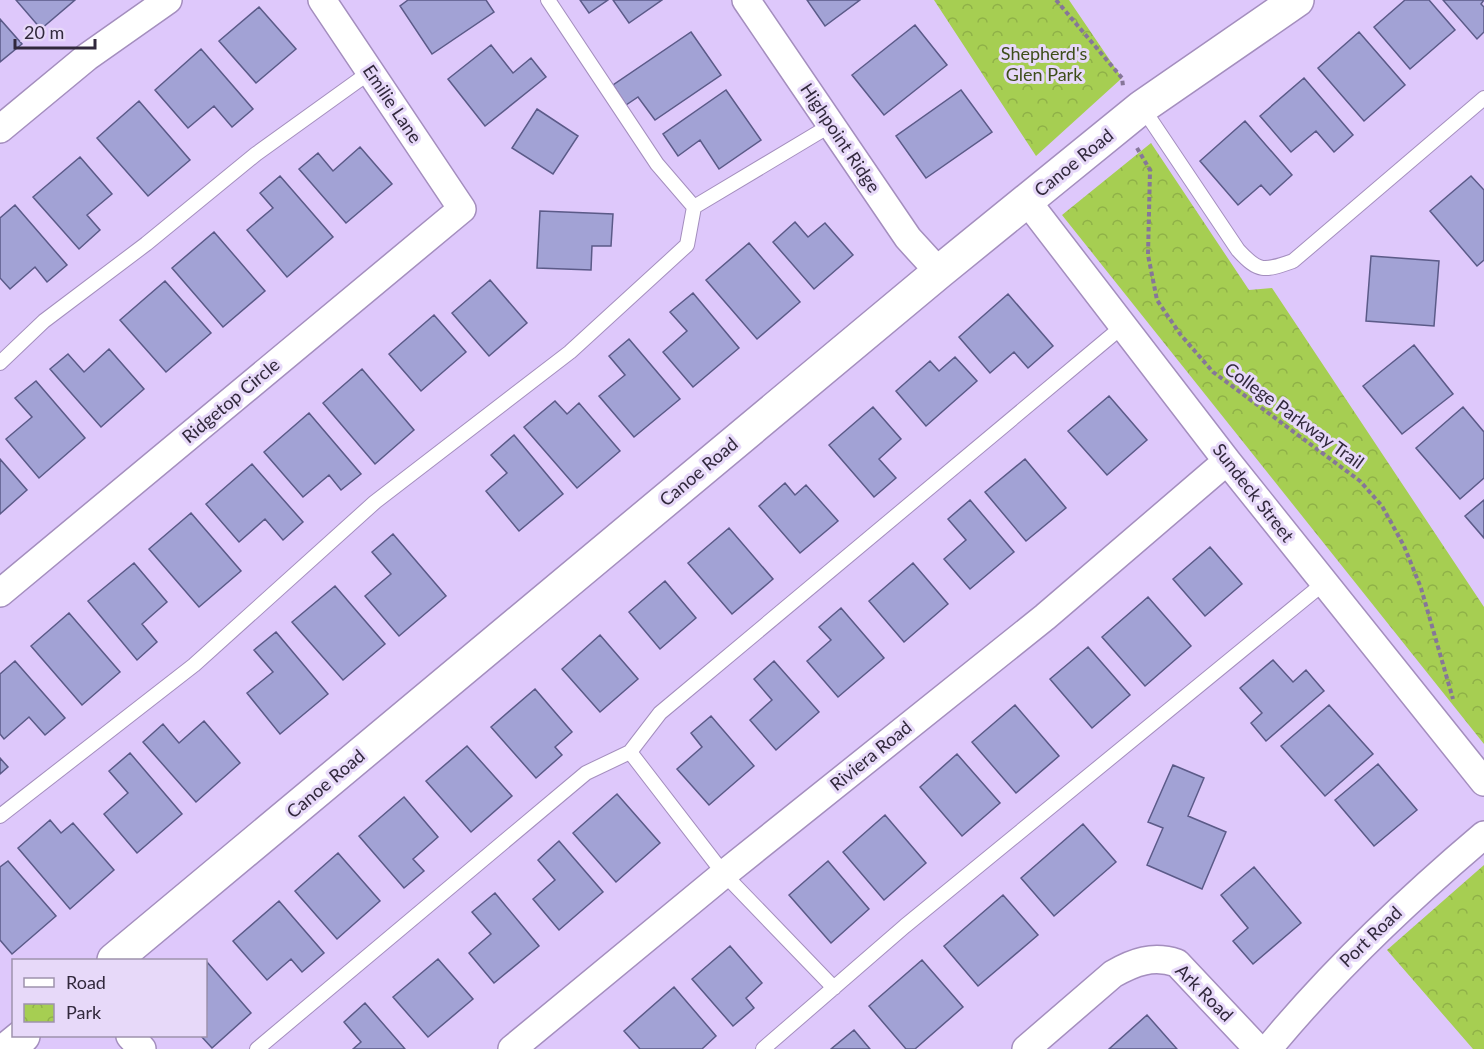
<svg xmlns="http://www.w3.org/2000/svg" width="1484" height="1049" viewBox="0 0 1484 1049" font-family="Lato,sans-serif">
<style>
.park{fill:url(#park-crowns)}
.building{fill:#a2a2d5;stroke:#5b5a88;stroke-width:1.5}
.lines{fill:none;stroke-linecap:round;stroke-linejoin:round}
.lane-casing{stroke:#a48ebe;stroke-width:16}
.street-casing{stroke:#a48ebe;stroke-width:30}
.secondary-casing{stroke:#a48ebe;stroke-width:36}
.path{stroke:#867699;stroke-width:4;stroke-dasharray:4.5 3;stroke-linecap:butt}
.lane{stroke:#fff;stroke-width:14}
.street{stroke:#fff;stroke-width:27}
.secondary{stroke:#fff;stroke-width:33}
.labels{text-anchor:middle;stroke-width:6;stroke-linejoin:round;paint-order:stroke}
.park-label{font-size:18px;fill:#3d4d19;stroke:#e7d9f9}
.street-label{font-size:18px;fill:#31283c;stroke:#e7d9f9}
</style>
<defs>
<pattern id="park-crowns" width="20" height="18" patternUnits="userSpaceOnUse" patternTransform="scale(1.5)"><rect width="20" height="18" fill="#a6ce52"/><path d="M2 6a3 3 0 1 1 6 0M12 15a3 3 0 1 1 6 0" fill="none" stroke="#8fb148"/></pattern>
</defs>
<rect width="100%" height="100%" fill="#dec8fb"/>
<path class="park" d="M934,0H1069L1122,78L1036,156Z
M1151,143L1249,290L1272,288L1484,607V744L1062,215Z
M1484,865V1049H1473L1387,950Z"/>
<path class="building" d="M16,0H75L41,29Z
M408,0H486L494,12L432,54L400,6Z
M580,0H608L589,13Z
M613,0H662L629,23Z
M807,0H860L825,26Z
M1405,0H1429L1455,30L1410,69L1374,27Z
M1443,0H1484L1481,4L1484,7V32L1477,39Z
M259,7L296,49L256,83L219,41Z
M0,19L22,44L0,62Z
M915,25L947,65L884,115L852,75Z
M691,32L721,75L655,120L638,97L626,105L613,85Z
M1359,32L1405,85L1364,121L1318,68Z
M491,45L513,73L531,58L546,77L485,126L448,79Z
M201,49L253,109L232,127L214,106L188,128L155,90Z
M1304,78L1353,135L1334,152L1316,131L1291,152L1260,116Z
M726,90L761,140L719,169L700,140L678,156L663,134Z
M961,90L992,132L926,178L896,136Z
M139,101L190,160L148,196L97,138Z
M537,109L578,136L553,174L512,148Z
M1245,121L1292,175L1270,195L1261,185L1238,205L1200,161Z
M360,147L392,184L346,223L299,169L318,153L333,171Z
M80,157L112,194L87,215L100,230L79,249L33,197Z
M280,176L333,237L287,277L247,230L273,208L260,193Z
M1471,176L1484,190V260L1477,266L1430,211Z
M15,205L67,265L47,282L35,267L10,289L0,278V218Z
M540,211L613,214L611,246H592L591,270L537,268Z
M795,222L808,237L825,223L853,255L814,289L773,242Z
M214,232L265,291L223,327L172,268Z
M749,243L800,302L757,339L706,280Z
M1371,256L1439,261L1434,326L1366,321Z
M490,280L527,323L489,356L452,313Z
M165,281L211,333L166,372L120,320Z
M693,293L739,348L693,387L663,352L687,331L670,312Z
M1008,294L1053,346L1028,368L1014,352L990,373L959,337Z
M434,315L466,352L421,391L389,354Z
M629,339L680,399L634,437L599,396L625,375L609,356Z
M1414,345L1453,394L1402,434L1363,386Z
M109,349L144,389L101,427L50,369L68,354L84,372Z
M955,357L977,381L926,426L896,391L930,361L939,371Z
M362,369L414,430L375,464L323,403Z
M36,381L85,438L39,478L6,439L32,417L15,398Z
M1109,396L1147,440L1107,475L1068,431Z
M555,401L567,414L579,403L620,451L577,488L524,427Z
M873,407L901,439L879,459L896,478L874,497L829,445Z
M1463,407L1484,432V478L1460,499L1416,448Z
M309,413L361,474L341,490L329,475L303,497L264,452Z
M514,435L563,494L519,531L486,491L507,473L491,455Z
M0,459L27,490L0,514Z
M1025,459L1066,508L1026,541L985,492Z
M252,464L303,522L283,540L265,519L239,542L206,504Z
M785,483L795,495L806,485L838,521L800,553L759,506Z
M970,500L1014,552L970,589L944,559L966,540L948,519Z
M1484,500V538L1465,516Z
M191,513L241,571L199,607L149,549Z
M729,528L773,579L732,614L688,563Z
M393,534L446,596L399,636L365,596L391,574L372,552Z
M1210,547L1242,584L1205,616L1173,579Z
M134,563L167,602L142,624L157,642L137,660L88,601Z
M913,563L948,604L904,642L869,601Z
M665,581L696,618L660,649L629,612Z
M335,586L385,644L343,680L292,622Z
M1148,597L1191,646L1145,686L1102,637Z
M841,608L884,658L838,697L807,661L831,640L819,627Z
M69,613L120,672L82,705L31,646Z
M276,632L328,694L280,734L247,693L273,672L254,650Z
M600,635L638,679L600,712L562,669Z
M1088,647L1130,695L1092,728L1050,679Z
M1273,660L1293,682L1306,670L1324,691L1266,741L1251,723L1262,713L1240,688Z
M15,661L65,718L45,735L29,717L4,739L0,734V674Z
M774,661L819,712L776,750L750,720L772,700L754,679Z
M535,689L572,732L555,747L562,755L536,778L491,727Z
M1015,705L1059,756L1016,793L972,742Z
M1329,705L1373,754L1325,796L1281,746Z
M711,716L754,766L709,805L677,769L702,747L691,733Z
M204,721L240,763L196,802L143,742L163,724L179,743Z
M467,746L512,796L471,832L426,781Z
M130,753L182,814L137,853L104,814L128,793L109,771Z
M957,754L1000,803L962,836L920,787Z
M0,758L8,767L0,774Z
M1378,764L1417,810L1374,846L1335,800Z
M1173,765L1204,778L1188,816L1226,832L1202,889L1147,865L1163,828L1148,822Z
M617,794L660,843L616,882L573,833Z
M404,797L438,837L413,859L424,871L404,888L359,836Z
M885,815L926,863L884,900L843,852Z
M50,820L61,833L73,823L114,870L70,909L18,848Z
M1083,824L1116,862L1054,916L1021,878Z
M559,841L603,892L559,930L533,899L555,880L538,860Z
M338,853L380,901L337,939L295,891Z
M8,861L56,916L12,954L0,940V867Z
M828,861L869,909L831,943L789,895Z
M1254,867L1301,923L1253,964L1233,941L1248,928L1221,895Z
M495,893L539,946L494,983L469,953L491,934L472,912Z
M1003,895L1038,935L978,986L944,946Z
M279,901L324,953L302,972L291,959L267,980L233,941Z
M730,946L762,983L746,998L754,1008L733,1026L692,979Z
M438,959L473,999L428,1037L393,997Z
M922,960L963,1007L915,1049H906L869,1006Z
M207,962L251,1013L212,1048L201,1036H206Z
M674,987L716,1036L702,1049H640L624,1031Z
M365,1003L405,1049H353L361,1042L344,1022Z
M1147,1015L1177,1049H1109Z
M854,1030L870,1049H831Z"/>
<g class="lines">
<g class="lane-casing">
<path id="lane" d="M1142,107L1238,250C1259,273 1264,271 1293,261L1484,98
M694,207L831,125
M0,363L44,321L146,244L256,154L370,72
M630,752L724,874L834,988
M0,816L194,665L375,502L570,352L687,245L694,207L657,164L548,0
M257,1049L586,773L630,752L660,713L1123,326
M763,1049L905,926L1324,583"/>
</g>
<g class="street-casing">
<path id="street" d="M746,0L908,238L939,272
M0,129L87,57L168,0
M1027,201L1227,461L1484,782
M0,593L462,209L322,0
M130,1036L142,1049
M512,1049L724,874L1045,617L1227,461
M1026,1049L1113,974C1134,962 1153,955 1177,963L1258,1049
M1268,1049C1333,970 1406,901 1484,835"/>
</g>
<g class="secondary-casing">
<path id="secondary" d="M114,960L939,272L1142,107L1297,0
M7,1049L23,1036"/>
</g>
<path class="path" d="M1056,0L1122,78L1123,86
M1137,148L1150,170L1148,255L1157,300L1180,334L1213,372L1360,481L1382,506L1404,546L1421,588L1453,699"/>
<use href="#lane" class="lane"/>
<use href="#street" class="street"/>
<use href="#secondary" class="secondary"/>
</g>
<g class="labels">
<g class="park-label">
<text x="1044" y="60">Shepherd's<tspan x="1044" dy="21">Glen Park</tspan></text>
</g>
<g class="street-label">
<text transform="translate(392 104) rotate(56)" y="6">Emilie Lane</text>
<text transform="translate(840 138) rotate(56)" y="6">Highpoint Ridge</text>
<text transform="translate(1074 163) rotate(-39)" y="6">Canoe Road</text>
<text transform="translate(231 401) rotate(-40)" y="6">Ridgetop Circle</text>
<text transform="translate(1294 416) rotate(36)" y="6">College Parkway Trail</text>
<text transform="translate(699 472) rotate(-40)" y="6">Canoe Road</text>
<text transform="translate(1253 493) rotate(52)" y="6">Sundeck Street</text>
<text transform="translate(871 756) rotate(-39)" y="6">Riviera Road</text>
<text transform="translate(326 784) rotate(-40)" y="6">Canoe Road</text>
<text transform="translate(1371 937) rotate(-44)" y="6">Port Road</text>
<text transform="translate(1204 993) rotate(45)" y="6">Ark Road</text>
</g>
</g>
<rect x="12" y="959" width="195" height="78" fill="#e7d9f9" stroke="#9e92ad" stroke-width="1.5"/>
<rect x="24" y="978" width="30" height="9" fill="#ffffff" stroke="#9e92ad" stroke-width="1.5"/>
<text x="66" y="989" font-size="18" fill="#31283c">Road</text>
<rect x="24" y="1004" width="30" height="18" fill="url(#park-crowns)" stroke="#9e92ad" stroke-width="1.5"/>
<text x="66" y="1019" font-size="18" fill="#31283c">Park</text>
<path d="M15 39v9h80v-9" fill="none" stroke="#31283c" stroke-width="3"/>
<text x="24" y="39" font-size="18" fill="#31283c" stroke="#e7d9f9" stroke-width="4.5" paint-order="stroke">20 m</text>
</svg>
